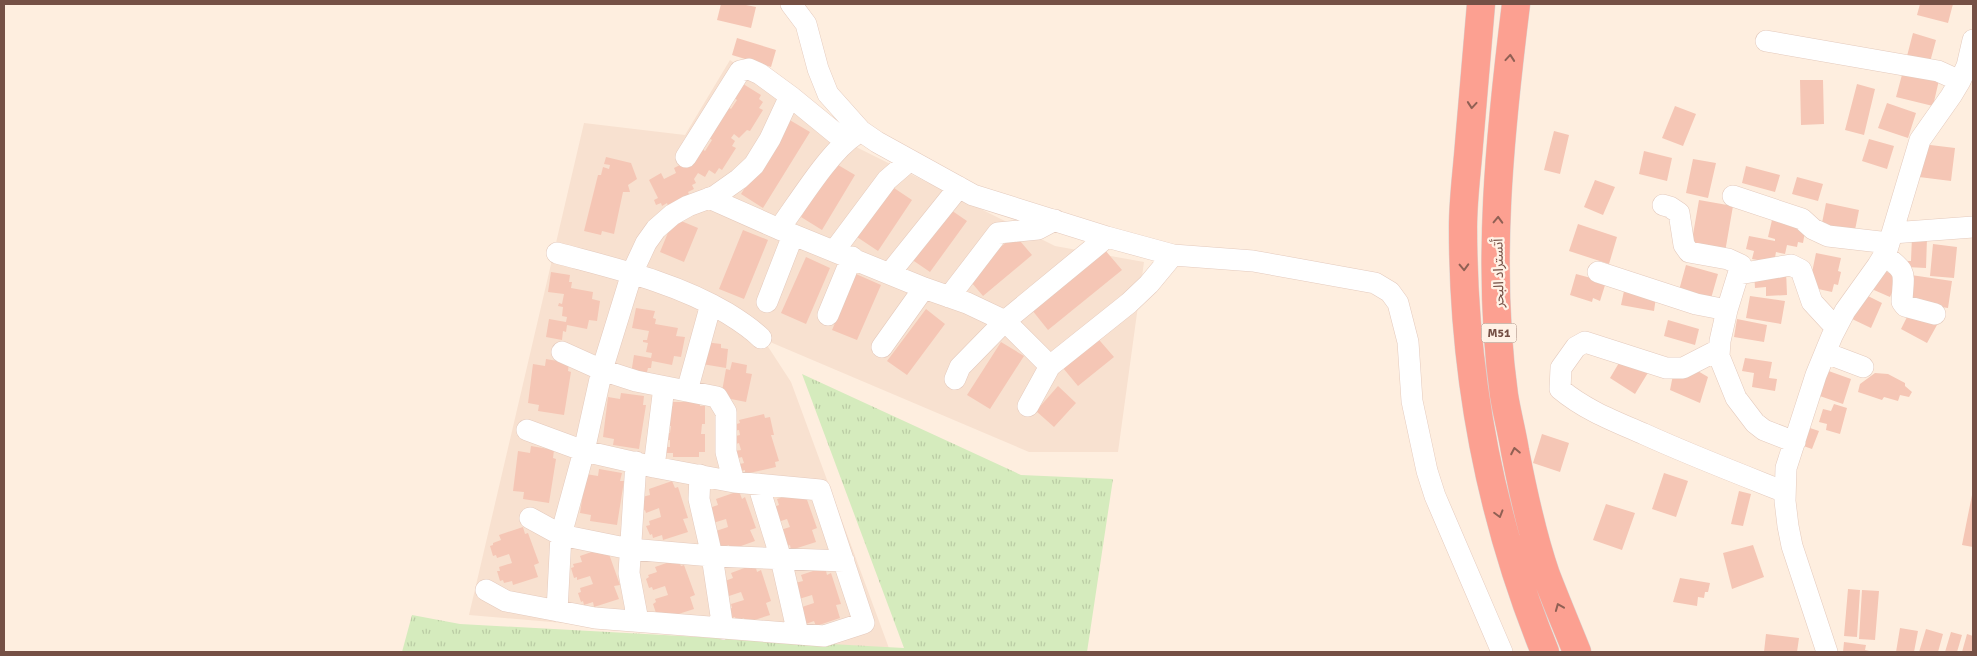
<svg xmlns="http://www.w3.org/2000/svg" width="1977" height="656" viewBox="0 0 1977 656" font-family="Signika,'Noto Sans Arabic',sans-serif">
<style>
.residential{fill:#f8e1d0}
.grass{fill:url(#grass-tufts)}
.building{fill:#f5c6b5}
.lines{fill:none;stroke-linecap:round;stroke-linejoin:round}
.minor-casing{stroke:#e4cabd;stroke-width:22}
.highway-casing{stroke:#dbd2cf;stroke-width:29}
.minor{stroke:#fff;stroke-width:21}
.highway{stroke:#fca091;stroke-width:28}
.oneway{stroke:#906054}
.labels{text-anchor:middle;stroke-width:4.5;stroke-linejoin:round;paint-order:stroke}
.shield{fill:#fff2e6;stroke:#9e8175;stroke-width:1}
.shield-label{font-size:12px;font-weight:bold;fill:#755045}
.street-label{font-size:14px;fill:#755045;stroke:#fff2e6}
</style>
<defs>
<pattern id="grass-tufts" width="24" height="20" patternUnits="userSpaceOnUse" patternTransform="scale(1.25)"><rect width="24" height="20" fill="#d5ebbd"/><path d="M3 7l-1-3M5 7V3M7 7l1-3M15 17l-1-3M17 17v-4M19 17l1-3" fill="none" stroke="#bacba4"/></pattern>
</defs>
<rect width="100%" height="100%" fill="#feeedf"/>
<path class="residential" d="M730,60L840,139L1055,246L1144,262L1118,452H1029L763,339L791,382L890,651L469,615L584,123L685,135Z"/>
<path class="grass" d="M802,374L1021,475L1113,479L1087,652H402L412,615L460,624L904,648Z"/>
<path class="building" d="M721,4H741L756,7L751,28L717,20Z
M1920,4H1953L1948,23L1917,15Z
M1913,33L1936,40L1930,62L1907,56Z
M737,38L776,50L771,67L732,55Z
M1903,71L1939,80L1933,106L1896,97Z
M1800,80H1823L1824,124L1801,125Z
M740,82L761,95L759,99L763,102L759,108L763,110L750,131L747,130L739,138L734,134L731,138L735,141L732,146L736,148L722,170L719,168L715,174L709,170L705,177L698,173L694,179L696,183L692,185L694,189L688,192L690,196L668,206L667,203L662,206L661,203L656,205L654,200L658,198L649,180L661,173L664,179L676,173L674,168L690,160L698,146L705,151L712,140L706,136L728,107L731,109L737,100L731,96Z
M1857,84L1875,89L1864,135L1845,130Z
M1887,103L1916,113L1908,138L1878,128Z
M1675,106L1696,114L1683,146L1662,138Z
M788,119L810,132L763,208L741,194Z
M1554,131L1569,135L1560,174L1544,170Z
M1869,139L1894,146L1887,169L1862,161Z
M1922,144L1955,148L1951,181L1919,177Z
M1644,151L1672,158L1667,181L1639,174Z
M606,157L631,163L637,179L628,185L630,192H623L614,234L602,231L601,235L584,231L598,175H601L603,167L609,169L610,165L604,164Z
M1693,159L1716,163L1708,198L1686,193Z
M833,162L855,175L822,230L801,217Z
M1746,166L1780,175L1775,192L1742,183Z
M1797,177L1823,184L1818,201L1792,194Z
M1595,180L1615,187L1603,215L1584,207Z
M891,186L912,200L878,251L857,237Z
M1699,200L1733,206L1725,252L1691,246Z
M1826,203L1859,210L1854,235L1821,228Z
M948,208L967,221L930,272L911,259Z
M674,218L698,228L684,262L660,252Z
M1772,220L1806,226L1803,243L1798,242L1797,247L1787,245L1785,254L1776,252L1774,263L1752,259L1754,251L1746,249L1749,236L1775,241V239L1768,237Z
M1578,224L1617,237L1609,264L1569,251Z
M743,230L768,240L744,299L719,289Z
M1015,235L1032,255L983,296L966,276Z
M1912,237L1927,238L1926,268L1906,267V261H1911Z
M1933,244L1957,247L1954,278L1930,276Z
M1105,250L1122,270L1048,330L1032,310Z
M1816,253L1841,258L1838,271L1841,272L1838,285L1834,284L1832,292L1809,287Z
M806,257L830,268L806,324L781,313Z
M1686,265L1718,274L1710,302L1678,294Z
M1878,268L1899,277L1890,297L1867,287Z
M1786,270L1787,295L1766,296V287L1755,288L1754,272Z
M551,272L570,275L569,282H572L571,288L593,292L592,299L600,301L597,321L589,320L587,329L567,325L566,332L563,331L562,340L546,337L549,319L566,322L567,317L562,316L563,307L558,306L559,303L562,304L564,294L548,292Z
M856,274L881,285L857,340L832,330Z
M1576,274L1606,282L1600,301L1593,298L1592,302L1570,295Z
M1911,275L1952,281L1948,308L1907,302Z
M1624,291L1656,297L1654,311L1621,305Z
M1862,293L1882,303L1871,328L1850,318Z
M1750,296L1785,301L1781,324L1746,318Z
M636,308L655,311L653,318L656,319L655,324L678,328L676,336L685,337L681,357L674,356L672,365L652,361L651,368H648L646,376L631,374L634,355L651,358L652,353L646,352L648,343L643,342V340H647L649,331L632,328Z
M926,309L945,324L907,375L887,361Z
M1910,311L1937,325L1927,343L1901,329Z
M1737,319L1767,325L1764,342L1734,337Z
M1668,320L1699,329L1695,345L1664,336Z
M1094,334L1114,357L1078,386L1063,368Z
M705,342L721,344V348L728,349L726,368L702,364Z
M1001,342L1024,356L990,409L967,395Z
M1623,356L1649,371L1635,394L1610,378Z
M1745,358L1772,362L1769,378L1777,379L1775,391L1752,387L1754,373L1742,371Z
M546,359L569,363L568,371L571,372L564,415L538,411L539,405L528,403L533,364L545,366Z
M732,362L747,365L746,373L752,374L746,402L721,397L726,369L730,370Z
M1691,367L1708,377L1700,403L1670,390L1673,375Z
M1823,369L1851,379L1843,404L1814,394Z
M1875,373L1888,374L1905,383V386L1912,392L1909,397L1900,395L1898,401L1884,397L1882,400L1858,392L1860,384Z
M1058,386L1076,403L1054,427L1036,411Z
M621,393L644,396L643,405H646L639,449L613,445L614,439L603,437L608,397L620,399Z
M673,402H700V406H705V424H702L701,434H705V452H699V457H673V453H665V447H670V440H664L665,433H670L671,426H663V405L673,406Z
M1834,404L1847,408L1840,434L1826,430L1827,424L1819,422L1823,409L1831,411Z
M764,414L765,418L770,417L774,435H771L779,461L775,462L776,467L745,474V470L738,472L736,465L744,463L742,457L735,459L734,451L741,450L739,443L733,445L731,437L740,435L739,430L732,431L730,426L740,423L739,420Z
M1801,425L1819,431L1812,449L1795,443Z
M1542,434L1569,443L1560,472L1533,463Z
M531,446L554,450L553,458L556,459L549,503L523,499L524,492L513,491L518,451L530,453Z
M599,469L622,473L620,481H624L617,525L590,521L591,515L580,513L586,474L598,476Z
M1664,473L1688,481L1676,517L1652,509Z
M672,481L675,488L678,487L688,518L683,519L688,532L663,540L662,535L653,538L652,534L650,535L646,526L650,525L649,521L661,517L659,508L646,513L645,510L643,511L642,497L650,495L649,489Z
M739,491L742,499L745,497L756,528L750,530L755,541L730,550L729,545L721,548L716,531L728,527L726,519L713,523L709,508L718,505L716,499Z
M1739,491L1751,494L1743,526L1731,524Z
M800,492L806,497L817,528L812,530L816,542L791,550L790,545L782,548L777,531L790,527L787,519L775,523L771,508L779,505L777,499Z
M1972,495H1973V547L1962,545Z
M1606,504L1635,513L1622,550L1593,540Z
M523,527L525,534L528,533L539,563L534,565L538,577L513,585L512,581L504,583L503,580L500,581L497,571H500L499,567L512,563L509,554L497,558L496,555L493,556L490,546L493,545V543L501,540L499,535Z
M1753,545L1764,577L1732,589L1723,553Z
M603,548L606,555L609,554L620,585L614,586L619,599L594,607L593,602L584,605L583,601L581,602L578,593L581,592L580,588L593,584L590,576L577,580V577L574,578L571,568L574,567L573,564L582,562L580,556Z
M678,559L681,566L684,565L695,595L690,597L694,609L669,617L668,613L660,615L659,612L656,613L653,604L656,602L655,599L668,595L665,586L653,590L652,587L649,588L646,579L649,577L648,575L657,572L655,567Z
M755,564L757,572L761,570L771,601L766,603L770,615L745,623L744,618L736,621L735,617L732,618L729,609L732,608L731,604L744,600L741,592L729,596L725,581L733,578L731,573Z
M825,567L827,575L831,573L841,604L836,605L840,618L816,626L814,621L806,624L802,607L814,603L812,595L799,599L795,583L803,581L801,575Z
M1680,578L1710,583L1708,592H1705L1704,598L1698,597L1697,606L1673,602Z
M1848,589L1860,590L1857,637L1844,636Z
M1862,590L1879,591L1875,640L1859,639Z
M1900,628L1918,631L1914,652H1896Z
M1926,629L1943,634L1938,652H1919Z
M1951,632L1962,635L1957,652H1945Z
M1766,634L1799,638L1797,652H1764Z
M1967,634L1973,636V652H1962Z
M1844,642L1866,645L1865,650L1874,652H1843Z"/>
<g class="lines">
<g class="minor-casing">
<path id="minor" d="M791,4L806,24L818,69L828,94L861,131L877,142L973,195L1107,237L1173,255L1253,261L1375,283L1390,292L1398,303L1408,342L1412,401L1427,471L1435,496L1502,652
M1766,41L1938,71L1960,81
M686,157L740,71L749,69L760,74L790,96
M1733,196L1802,219L1813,229L1828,236L1889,243
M709,198L779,229L924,288L967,303L1005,321L960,367L955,379
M1663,205L1670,207L1679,213L1684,245L1689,252L1728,259L1741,265L1727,310L1720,341L1719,356L1736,398L1755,423L1764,430L1795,442
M779,229C799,202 829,152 855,135
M1892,233L1973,227
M834,251L887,180L909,161
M557,253C616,269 675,282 727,313C740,321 751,328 761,338
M1884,255C1909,273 1903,273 1902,302L1905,306L1935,314
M1598,272L1696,304L1727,310
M890,273L959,187
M1739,274L1791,265L1801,270L1812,302L1836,328
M949,297L998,233L1038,229L1055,220
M767,302L793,235
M828,315L852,257
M882,347L924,288
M1718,350L1683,368H1666L1585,342L1576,347L1561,368L1560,389C1585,410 1614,421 1644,434C1690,455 1737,473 1785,492
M562,352L602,370L636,381L717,397L726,412V452L734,482
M1826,353L1863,367
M1050,366L1005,321L1107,237
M687,391L711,304
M1028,406L1050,366L1129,303L1149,284L1173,255
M636,462L629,573L638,621
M654,467L664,387
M700,475L699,499L712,556L723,629
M758,484L781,559L798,634
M530,518L561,535L630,549L712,556L844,561
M486,590L506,601L595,618L824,636L864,623L820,490L734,482L654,467L584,451L527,430
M557,611L561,535L584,451L602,370L632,273L646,243L656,229L672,215L688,206L715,196L739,179L754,165L770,139L790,96L845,141
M1827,652L1792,546L1788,526L1785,501L1786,468L1816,375L1832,336L1845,311L1878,265L1887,250L1920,140L1951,96L1960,81L1967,66L1973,40"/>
</g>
<g class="highway-casing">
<path id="highway" d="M1481,4C1477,50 1473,97 1469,144C1467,171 1463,199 1463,227C1463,373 1490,517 1545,652
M1516,4C1500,132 1486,266 1504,395C1507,414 1512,432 1515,451C1523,492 1532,535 1546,575C1556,601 1567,627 1577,652"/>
</g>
<use href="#minor" class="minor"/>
<use href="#highway" class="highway"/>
</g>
<defs><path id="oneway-chevron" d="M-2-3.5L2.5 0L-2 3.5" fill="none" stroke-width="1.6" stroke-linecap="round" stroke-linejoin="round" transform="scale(1.25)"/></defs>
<g class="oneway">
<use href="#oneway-chevron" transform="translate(1510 58) rotate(-85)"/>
<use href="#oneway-chevron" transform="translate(1472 105) rotate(95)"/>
<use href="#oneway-chevron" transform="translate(1498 220) rotate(-88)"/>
<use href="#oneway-chevron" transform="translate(1464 267) rotate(88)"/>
<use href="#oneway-chevron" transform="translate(1515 451) rotate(-101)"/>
<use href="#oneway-chevron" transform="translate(1499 514) rotate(74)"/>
<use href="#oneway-chevron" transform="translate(1559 607) rotate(-112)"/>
</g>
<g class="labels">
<rect class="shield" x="1481.5" y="323.5" width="35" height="19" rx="4"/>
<g class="shield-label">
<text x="1499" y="337">M51</text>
</g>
<g class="street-label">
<text transform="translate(1498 273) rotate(-91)" y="5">أتستراد البحر</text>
</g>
</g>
<rect width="1977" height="656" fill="none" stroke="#755045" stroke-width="10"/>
</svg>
